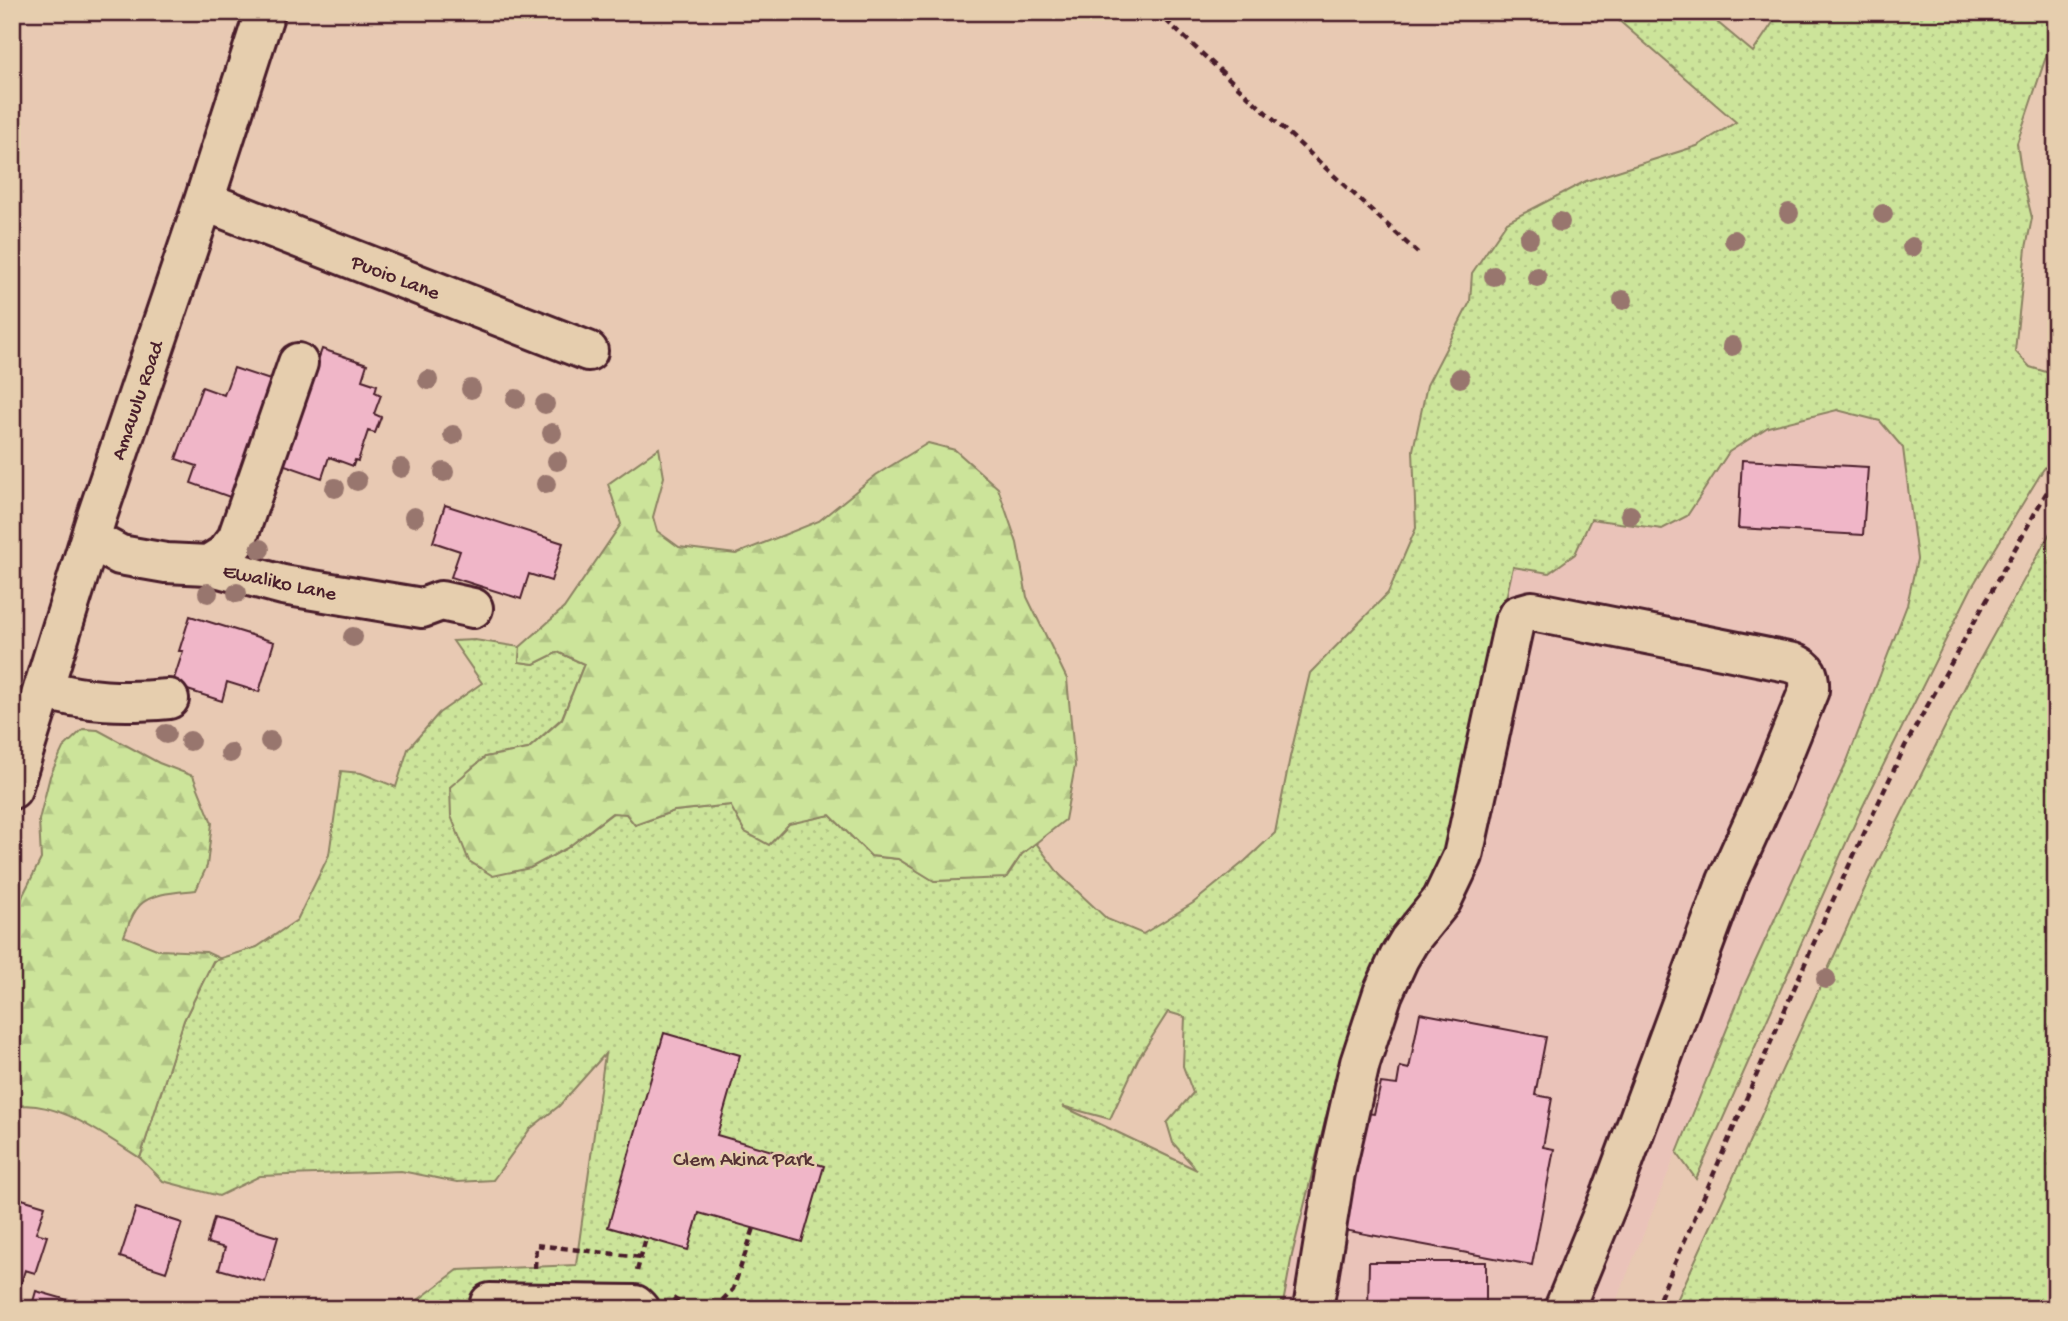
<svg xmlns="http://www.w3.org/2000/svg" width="2068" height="1321" viewBox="0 0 2068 1321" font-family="'Gochi Hand',sans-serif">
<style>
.built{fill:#eac3b9}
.grass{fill:url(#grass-dots);stroke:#8b8262;stroke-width:2;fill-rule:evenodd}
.forest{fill:url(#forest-firs);stroke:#8b8262;stroke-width:2}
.building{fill:#f0b6c8;stroke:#4a1f2b;stroke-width:2}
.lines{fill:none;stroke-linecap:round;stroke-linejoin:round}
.minor-casing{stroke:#4a1f2b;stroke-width:44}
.path{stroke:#4a1f2b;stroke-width:4.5;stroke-dasharray:7 5;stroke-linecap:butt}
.minor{stroke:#e6ceae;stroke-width:38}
.tree{fill:#98766e}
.labels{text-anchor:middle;stroke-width:5;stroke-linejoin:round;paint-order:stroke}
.street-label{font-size:21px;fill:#4a1f2b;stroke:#e6ceae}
.park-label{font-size:21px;fill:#573336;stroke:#e6ceae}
</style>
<defs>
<pattern id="grass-dots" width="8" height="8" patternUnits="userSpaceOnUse" patternTransform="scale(1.75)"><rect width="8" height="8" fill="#cce49a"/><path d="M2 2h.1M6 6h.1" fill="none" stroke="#b1c385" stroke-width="1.8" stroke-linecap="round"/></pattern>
<pattern id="forest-firs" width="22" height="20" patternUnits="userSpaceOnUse" patternTransform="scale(1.75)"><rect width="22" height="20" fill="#cce49a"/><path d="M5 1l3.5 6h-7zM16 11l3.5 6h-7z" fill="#b1c385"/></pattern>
</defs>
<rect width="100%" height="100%" fill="#e8c9b3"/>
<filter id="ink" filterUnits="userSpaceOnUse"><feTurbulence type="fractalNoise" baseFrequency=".0143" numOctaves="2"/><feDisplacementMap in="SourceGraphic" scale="14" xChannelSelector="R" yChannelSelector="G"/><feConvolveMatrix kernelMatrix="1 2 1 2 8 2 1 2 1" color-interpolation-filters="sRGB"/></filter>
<g filter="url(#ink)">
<path class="built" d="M1837,410L1880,421L1903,448L1917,559L1907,605L1847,761L1745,984L1613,1309H1282L1292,1255L1327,1113L1382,950L1471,764L1513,567L1575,554L1591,519L1662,529L1687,516L1729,453L1768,426Z"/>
<path class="grass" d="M1609,12H1705L1753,52L1780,12H2056V27L2017,143L2022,177L2032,218L2026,248L2015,351L2030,367L2056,375V454L2043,470L1972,587L1859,814L1696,1179L1677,1153L1745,984L1847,761L1907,605L1917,559L1903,448L1880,421L1837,410L1768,427L1729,452L1687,516L1662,529L1591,519L1575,554L1549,573L1513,567L1445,872L1382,950L1327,1113L1292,1255L1282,1309H406L458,1270L576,1265L605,1054L559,1106L530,1129L493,1180L457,1182L401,1171L260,1176L219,1196L163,1181L140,1158L184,1020L214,960L257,947L297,920L329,855L341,771L361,773L396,787L408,749L439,713L482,683L453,641L475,640L520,647L519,662L534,664L558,652L584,664L562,718L528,749L485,757L530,868L567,848L613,813H627L635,825L674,811L731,805L745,832L830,815L871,856L898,859L935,881L1006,877L1022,854L1036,843L1060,875L1107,919L1143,934L1193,903L1245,861L1275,833L1290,757L1310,673L1388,593L1416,528L1413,450L1427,385L1470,302L1472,273L1507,222L1586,181L1697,146L1736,122ZM1168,1012L1185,1017L1183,1066L1193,1093L1167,1123L1173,1143L1197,1170L1062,1106L1110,1119L1138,1059Z
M2056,522V1309H1673L1870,877L1968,681Z"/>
<path class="forest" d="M928,443L955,450L998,488L1017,543L1027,597L1067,679L1075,766L1065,820L1022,854L1006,878L934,881L898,859L871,856L830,815L789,824L769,845L745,832L730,805L674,811L635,825L626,814L612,813L567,848L530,868L493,876L469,861L451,816L450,787L485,757L528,749L562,719L584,664L558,652L534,664L519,662L520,647L564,608L621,524L608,484L659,448L664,477L653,517L657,531L679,547L736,554L819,521L876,475Z
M83,729L98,730L159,763L193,776L212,823L207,866L196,890C179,892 153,892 140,905C132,913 128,926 124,936L159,950L206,952L221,959L213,961L184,1020L140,1158C106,1137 53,1096 12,1107V926L23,895L41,859L39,820L50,776L63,748Z"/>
<path class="building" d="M322,349L367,364L362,380L377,385L375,392L381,395L374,414L381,417L375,433L368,431L358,461L355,460L353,466L329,457L322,478L282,464Z
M234,368L279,383L238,500L191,483L197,466L176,459L202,387L224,395Z
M1742,460L1868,467L1863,535L1738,528Z
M445,505L563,543L551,581L529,574L521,599L451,577L460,551L433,542Z
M190,616L274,642L259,692L227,682L222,701L172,685L183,651H179Z
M1420,1013L1546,1037L1535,1095L1552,1098L1543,1147L1554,1149L1532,1265L1344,1230L1367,1113L1374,1114L1381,1083L1397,1085L1400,1067L1409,1069Z
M664,1033L740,1055L717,1135L824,1166L802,1242L699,1213L688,1250L608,1227Z
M12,1196L45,1206L36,1233L47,1236L35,1273L25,1270L19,1289L12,1287Z
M136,1208L182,1223L166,1272L120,1257Z
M214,1218L278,1237L265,1282L219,1269L225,1248L207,1243Z
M1369,1262H1486V1309H1368Z
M36,1291L96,1308V1309H31Z"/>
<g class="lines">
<g class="minor-casing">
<path id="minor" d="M204,201L588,351
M90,539L120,555L166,563L208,565L283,585L422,608L441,601L473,608
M208,565L224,555L237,539L298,363
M43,689C87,702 124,703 169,699
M12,789L96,519L204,201L265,12
M490,1309V1303L635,1305L639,1309
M1313,1309L1335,1173L1360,1063L1383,993L1399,958L1409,941L1442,900L1463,856L1514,623L1518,615L1532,611L1793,663C1807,668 1810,675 1809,690L1770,786L1727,881L1612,1192L1564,1309"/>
</g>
<path class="path" d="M1157,12L1421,256
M535,1268L536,1245L641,1257
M637,1271L646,1238
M673,1298L688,1309
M714,1309L733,1289L754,1228
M1655,1309L1826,915L1905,746L2045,495L2056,480"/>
<use href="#minor" class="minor"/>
</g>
<g class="tree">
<circle cx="1789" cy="213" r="10"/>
<circle cx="1883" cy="214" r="10"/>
<circle cx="1560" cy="222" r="10"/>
<circle cx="1529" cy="238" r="10"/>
<circle cx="1734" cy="240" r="10"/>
<circle cx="1912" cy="247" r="10"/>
<circle cx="1494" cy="276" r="10"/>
<circle cx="1537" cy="277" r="10"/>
<circle cx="1623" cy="300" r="10"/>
<circle cx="1732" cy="346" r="10"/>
<circle cx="1460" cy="378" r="10"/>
<circle cx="428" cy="380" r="10"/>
<circle cx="471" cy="389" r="10"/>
<circle cx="516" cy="399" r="10"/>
<circle cx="545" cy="404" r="10"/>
<circle cx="552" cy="433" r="10"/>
<circle cx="453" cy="435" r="10"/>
<circle cx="557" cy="461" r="10"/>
<circle cx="401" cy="468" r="10"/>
<circle cx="444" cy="472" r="10"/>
<circle cx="357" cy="481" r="10"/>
<circle cx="546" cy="484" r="10"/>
<circle cx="335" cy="488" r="10"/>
<circle cx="1630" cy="515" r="10"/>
<circle cx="414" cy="517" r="10"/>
<circle cx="260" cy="549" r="10"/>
<circle cx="208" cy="593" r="10"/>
<circle cx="237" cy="593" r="10"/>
<circle cx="353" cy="637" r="10"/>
<circle cx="166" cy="734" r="10"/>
<circle cx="190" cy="741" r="10"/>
<circle cx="270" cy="741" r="10"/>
<circle cx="230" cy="753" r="10"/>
<circle cx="1826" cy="979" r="10"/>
</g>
</g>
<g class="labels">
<g class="street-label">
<text transform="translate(396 276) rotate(21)" y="7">Puoio Lane</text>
<text transform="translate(136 400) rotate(-71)" y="7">Amauulu Road</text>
<text transform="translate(280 581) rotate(12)" y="7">Ewaliko Lane</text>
</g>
<g class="park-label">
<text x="743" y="1165">Clem Akina Park</text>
</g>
</g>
<rect width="2068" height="1321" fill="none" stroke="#e6ceae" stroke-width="42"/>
<rect x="21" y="21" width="2026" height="1279" fill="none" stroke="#4a1f2b" stroke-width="2.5" filter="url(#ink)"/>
</svg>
